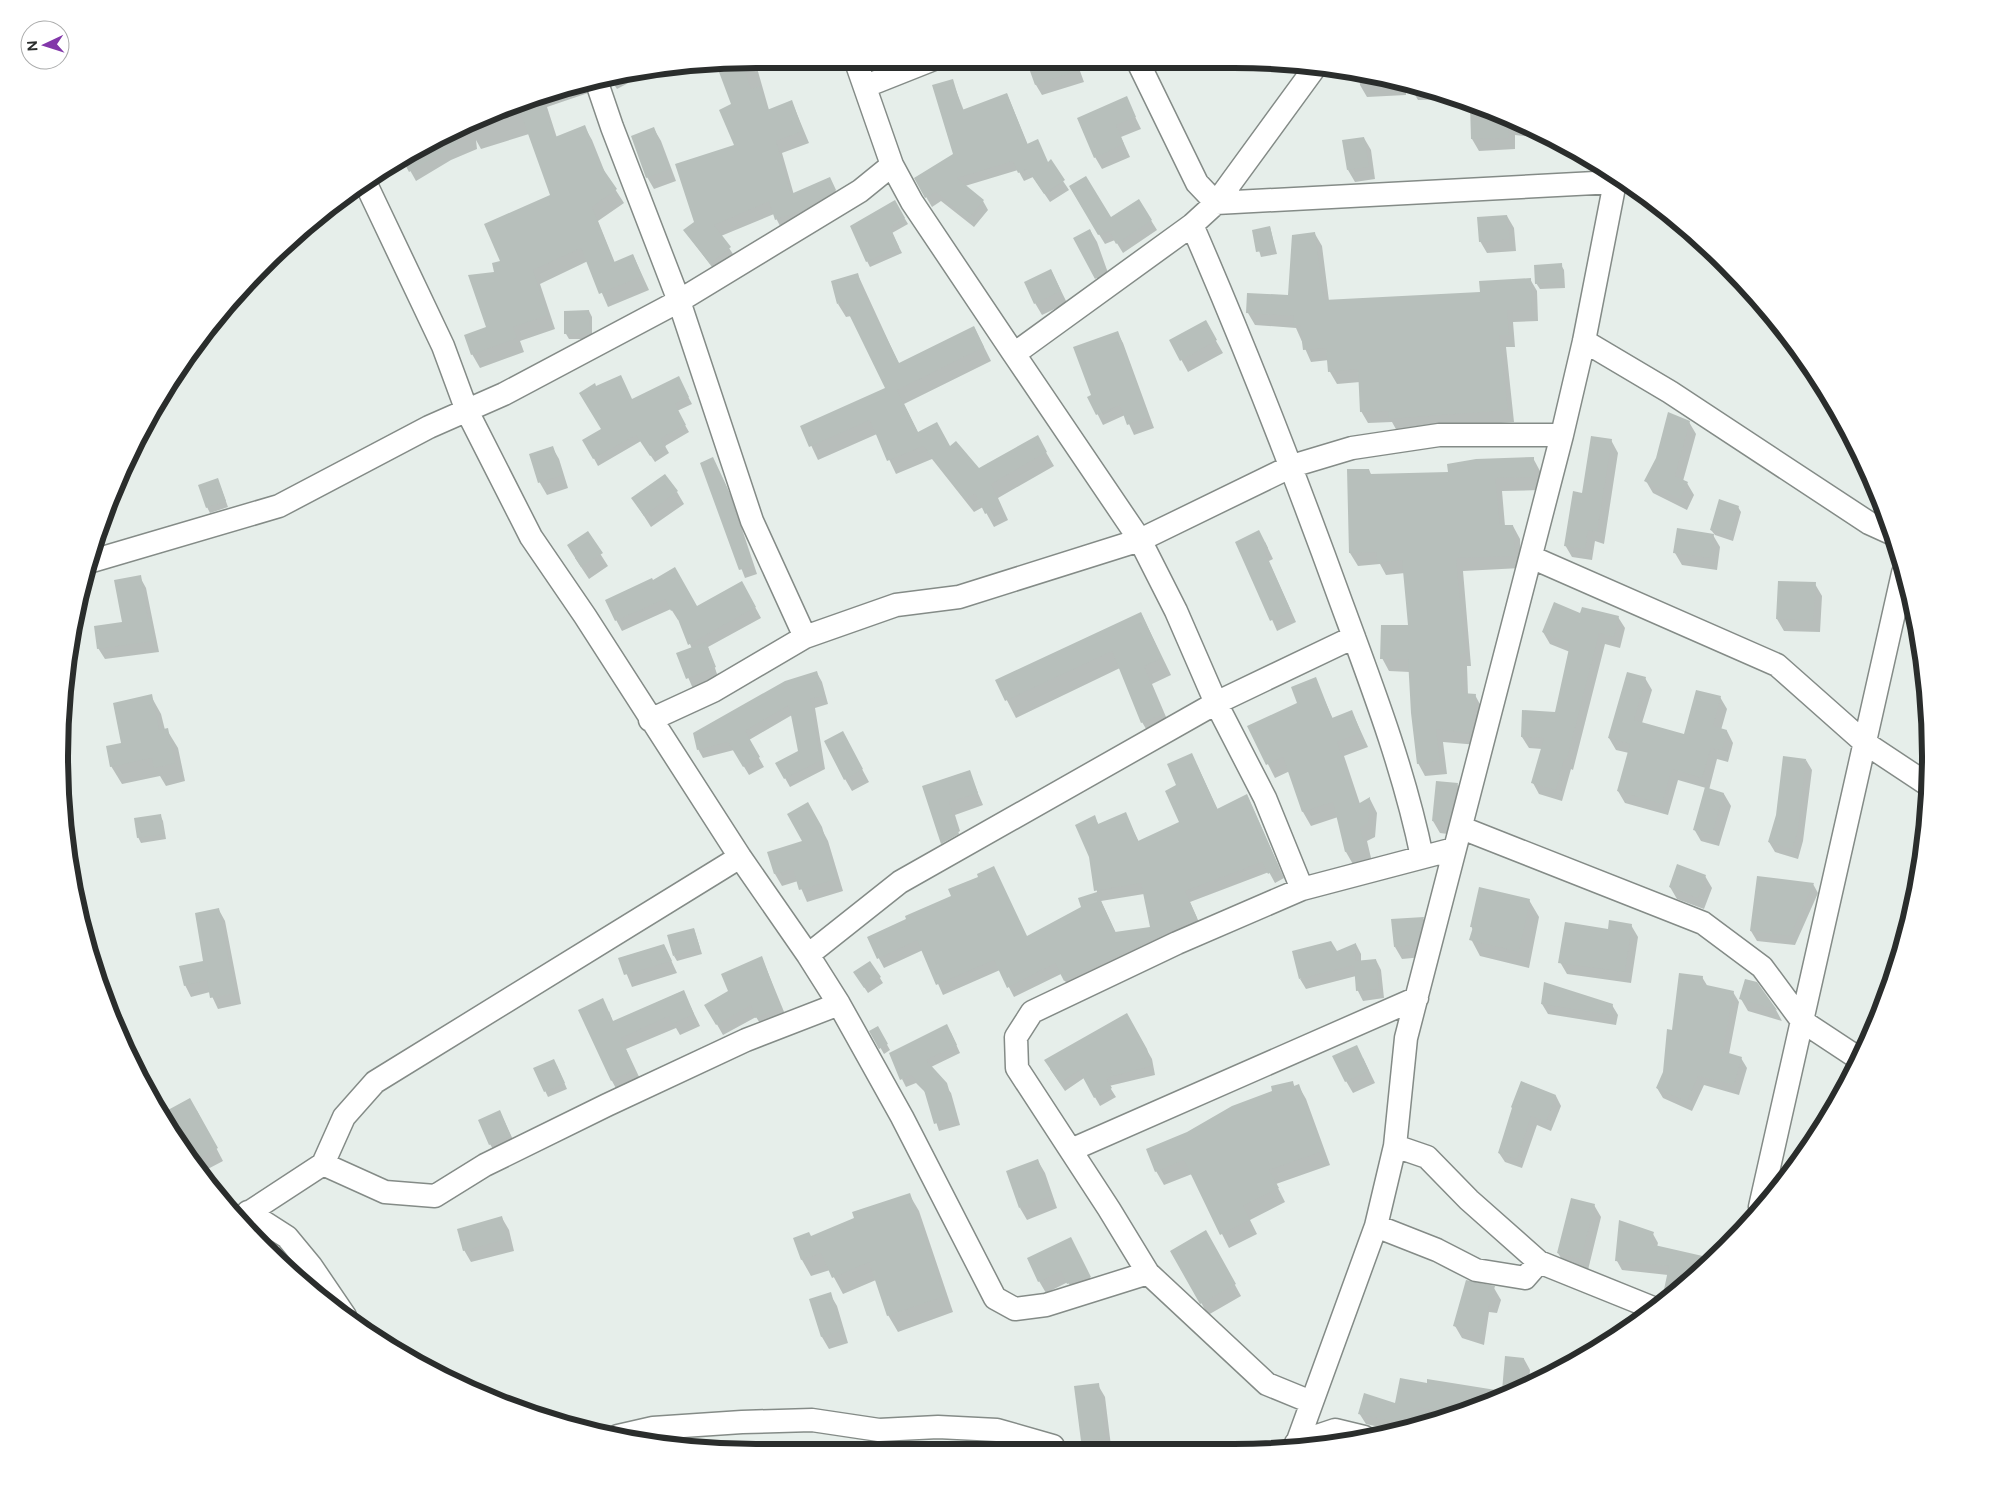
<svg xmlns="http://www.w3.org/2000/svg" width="1989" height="1511" viewBox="0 0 1989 1511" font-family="Figtree,sans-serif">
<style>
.shadow{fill:#0003;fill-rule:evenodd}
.building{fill:#b7bfbb}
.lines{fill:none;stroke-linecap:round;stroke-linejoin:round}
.street-casing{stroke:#848b87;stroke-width:25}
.street{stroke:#fff;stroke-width:22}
.rim{fill:none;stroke:#2a2d2c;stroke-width:6}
</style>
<rect width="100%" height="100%" fill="#e6eeea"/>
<path class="shadow" d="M756,59H775L757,68L769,110L792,102L809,143L782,153L794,195L829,178L842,203L783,232L774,214L721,236L737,260L718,275L685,231L696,222L736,146L733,105L717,64Z
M1028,60H1076L1084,82L1042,95L1036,85Z
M647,73L617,89L613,83L600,81L591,92L547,107L557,138L584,126L592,140L606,175L624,203L598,221L615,263L633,255L649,290L608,307L588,261L540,284L555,329L520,341L524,352L480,368L472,354L487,328L496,273L501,262L552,195L529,134L481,149L476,140L477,149L451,160L416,181L402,156L468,127L470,131V126L575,83Z
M1359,74L1406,81V95L1367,97L1360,85Z
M952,80L964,111L1007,94L1028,145L1063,181L1069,190L1050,202L1033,177L1024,181L1018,170L965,186L983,201L988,210L974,227L941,201L932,207L915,178L954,155Z
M1411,82L1414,83L1458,99L1418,100L1411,88Z
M1126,98L1141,129L1121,137L1130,157L1102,169L1095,157Z
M1471,104L1540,130L1541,138L1515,135V149L1479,151L1472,139Z
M654,129L661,141L676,181L654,189L647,177Z
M1364,138L1371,150L1375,179L1355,182L1348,170Z
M394,162L396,167L381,172Z
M1070,187L1110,219L1139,201L1157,230L1123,253L1115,240L1105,244Z
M1653,200L1657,203L1680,223L1662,215Z
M895,202L908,224L892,233L902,253L870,267L867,261Z
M1507,216L1514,228L1516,251L1487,253L1480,241Z
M1270,227L1277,254L1261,257L1253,231Z
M1090,230L1097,242L1112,284L1103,290L1075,238Z
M1315,234L1322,246L1329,301L1481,294L1530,279L1537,291L1538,321L1513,322L1515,347H1506L1514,422L1397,431L1392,422L1368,423L1361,411L1360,382L1337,384L1330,372L1329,360L1311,362L1296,328L1255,325L1248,313L1249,294L1290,296Z
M1561,265L1564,270L1565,288L1540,289L1536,283Z
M1051,270L1067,303L1042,315L1035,303Z
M858,275L899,364L974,327L991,361L904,404L918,433L950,448L979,470L1037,437L1054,466L998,498L1008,520L994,527L983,507L974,512L932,459L896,474L877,434L818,460L802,426L887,389L851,316L846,317L838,304Z
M589,311L592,317V339H569L566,334Z
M1205,322L1223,353L1188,372L1171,341Z
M1117,332L1123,343L1154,428L1134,435L1125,415L1103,425L1089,397L1093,396Z
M682,385L692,404L677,411L689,432L665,446L669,453L655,462L641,441L598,466L584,440L603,430L596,387L632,400Z
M1689,422L1696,434L1683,481L1687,483L1694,495L1687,510L1653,493L1646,481Z
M1611,440L1618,453L1604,544L1595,541L1592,560L1572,557L1565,545L1583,494Z
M552,447L559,459L568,488L547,495L540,483L530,455Z
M1533,458L1540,471L1541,490L1502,491L1505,526H1513L1520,539L1521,568L1463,571L1471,666H1467L1468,695H1475L1482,708L1478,745L1443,742L1447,774L1425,776L1418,763L1410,672L1389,671L1382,658L1409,627L1405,573L1386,575L1380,564L1358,566L1350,553L1369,470L1372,476L1449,473Z
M713,459L731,496L757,574L745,578L701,463Z
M218,480L228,507L210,513L207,507Z
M677,492L684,504L651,527L633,499Z
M1738,507L1741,512L1733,541L1715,535L1711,530Z
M587,533L608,566L589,579L575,558Z
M1713,535L1720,547L1717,570L1682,565L1675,553Z
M99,540L105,557L92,562Z
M1265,542L1273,559L1269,561L1296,622L1277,631L1249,567Z
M140,577L146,588L159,652L105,659L98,648L124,623Z
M653,581L697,608L742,583L761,618L708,647L717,674L720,673L722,680L694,691L678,654L692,649L680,619L678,620L671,609L622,631L606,601Z
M1815,584L1822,596L1820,632L1784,631L1777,619Z
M1141,613L1171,675L1152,684L1172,731L1152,739L1142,722L1120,668L1016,718L997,681Z
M1581,614L1618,617L1625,628L1620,648L1605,644L1573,770L1571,769L1562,801L1539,794L1533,783L1542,749L1529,748L1522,737L1556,713L1570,652L1550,644L1543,632Z
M817,673L822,682L828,704L815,708L825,769L790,787L785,778L799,752L792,715L749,740L764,767L749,775L734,750L703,758L698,749Z
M1645,678L1652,690L1642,723L1685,736L1720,697L1727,709L1721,730L1727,731L1733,743L1728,762L1717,759L1709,790L1724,794L1731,806L1719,846L1701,841L1694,829L1706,788L1678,780L1668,815L1625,803L1618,791L1629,753L1616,750L1609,738Z
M1315,679L1333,719L1352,712L1368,747L1344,756L1360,804L1370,799L1377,813L1375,837L1367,841L1372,862L1354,866L1346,852L1338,817L1311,826L1303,812L1290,771L1275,778L1249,727L1299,703Z
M151,696L161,714L165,730H167L178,748L185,781L166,786L160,776L122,784L111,766Z
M849,745L869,782L852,791L845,779Z
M1806,760L1812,770L1803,841L1798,859L1775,852L1769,842Z
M1197,765L1218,810L1247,795L1284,878L1275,883L1269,872L1190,902L1202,929L1071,991L1061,974L1014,997L1000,970L943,995L923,950L884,968L868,938L1029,942L1082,908L1097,893L1094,817L1099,825L1125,814L1139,842L1180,823L1178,786ZM1144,894L1151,928L1116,933L1101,901Z
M969,772L983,805L955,815L960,831L943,841V844L924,787Z
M1457,784L1464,796L1455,835L1440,833L1433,821Z
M160,815L163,821L166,839L141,843L138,837Z
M815,816L828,841L843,891L807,902L798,881L782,886L775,874L769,853L804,842Z
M961,834L965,846L949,855L943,844Z
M1705,876L1712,888L1704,909L1677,899L1670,887Z
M1813,884L1818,893L1795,945L1757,941L1751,931Z
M1529,900L1539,917L1529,968L1480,956L1471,939L1473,930L1471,926Z
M219,910L225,921L241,1004L218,1009L210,992L191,997L185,985L205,961Z
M1423,918L1430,930L1423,957L1402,959L1395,947Z
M1631,925L1638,937L1631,983L1567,974L1560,962L1609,931Z
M694,929L702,954L677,961L674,956Z
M1356,944L1361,954V961L1376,960L1381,970L1384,998L1363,1001L1358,991L1356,976L1306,989L1300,979L1337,953Z
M664,945L677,973L632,987L620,958Z
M762,958L787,1019L763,1028L756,1017L723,1035L706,1005L729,992Z
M870,962L883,983L868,993L858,978Z
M1702,977L1708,987L1733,992L1739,1002L1729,1054L1741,1058L1747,1068L1739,1095L1704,1085L1692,1111L1663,1098L1657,1088L1665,1072L1673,1031Z
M1756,983L1776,1010L1782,1021L1748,1011L1741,999Z
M103,984L130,1035L125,1038L99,986Z
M683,991L700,1026L680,1035L676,1028L626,1049L641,1081L618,1092L612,1081L609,1011L613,1022Z
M1542,1004L1612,1005L1618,1015L1616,1025L1548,1014Z
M1127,1015L1152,1059L1155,1075L1109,1086L1116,1097L1100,1106L1084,1078L1065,1091L1050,1069Z
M877,1027L890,1050L884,1054L871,1031Z
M951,1033L960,1053L931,1067L951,1093L960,1125L939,1131L927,1094L916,1083L906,1087L902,1079Z
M1363,1058L1375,1083L1353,1093L1346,1081Z
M557,1066L567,1089L548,1097L535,1069Z
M1292,1082L1295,1087L1298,1085L1306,1099L1330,1165L1276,1184L1285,1202L1250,1220L1257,1234L1229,1248L1192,1174L1164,1185L1156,1171L1188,1134Z
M1522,1082L1556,1096L1561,1106L1551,1131L1537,1125L1522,1168L1505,1162L1499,1153Z
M197,1111L223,1161L204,1171L197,1159Z
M500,1112L517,1148L497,1156L490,1144Z
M1038,1161L1045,1173L1057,1208L1027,1220L1020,1208Z
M909,1194L919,1211L953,1312L898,1332L888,1315L876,1280L843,1294L830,1270L811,1276L802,1260L794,1239L811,1238Z
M1594,1205L1601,1217L1588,1270L1565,1265L1558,1253Z
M502,1218L509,1230L514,1251L471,1262L464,1250Z
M1206,1232L1241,1296L1208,1315L1172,1251Z
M1653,1234L1658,1243L1657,1247L1706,1258L1708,1263L1666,1298L1664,1295L1668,1275L1622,1270L1617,1261Z
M1077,1251L1096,1289L1076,1296L1068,1282L1046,1293L1039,1281Z
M1494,1288L1501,1300L1497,1313L1489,1312L1484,1345L1462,1338L1455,1326Z
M830,1294L837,1306L848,1343L829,1349L822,1337L811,1300Z
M1506,1357L1524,1359L1530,1370L1529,1380L1503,1393Z
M1098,1385L1105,1397L1111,1446H1085L1082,1441L1076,1387Z
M1475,1398L1473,1408L1458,1415L1393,1430L1366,1424L1359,1413L1396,1404Z"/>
<path class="building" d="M1026,60H1100V63L1035,85Z
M741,61L751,89L760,86L767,110L792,100L803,131L776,141L791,194L830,177L836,190L803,210L775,220L769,201L714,225L731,247L710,264L683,230L694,222L675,164L734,145L719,110L731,104L716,64Z
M953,79L962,110L1007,93L1027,144L1038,139L1048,162L1051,159L1065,180L1044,194L1027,169L1018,173L1013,161L957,178L984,200L968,219L936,192L925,198L914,178L953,154L932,85Z
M541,96L555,137L585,125L601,166L617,189L592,207L614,262L633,254L642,276L599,294L581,248L533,270L548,315L513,327L517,338L471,355L464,335L486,327L468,275L494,272L492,263L500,261L484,224L550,195L518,106Z
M1127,96L1136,117L1116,125L1124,144L1094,158L1077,118Z
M1470,104L1508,118L1509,138L1471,139Z
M654,127L670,169L646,178L631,136Z
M453,133L458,144L409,172L401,157L407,152Z
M1364,137L1369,167L1347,170L1342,140Z
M1086,176L1111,217L1139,199L1152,220L1116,244L1109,231L1098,235L1069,186Z
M895,200L905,218L890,227L899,247L866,262L850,226Z
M1507,215L1510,239L1479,242L1477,217Z
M1270,226L1275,249L1256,252L1252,230Z
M1090,229L1106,271L1095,279L1073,238Z
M1315,232L1324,300L1480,292L1479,281L1531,278L1532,310H1507L1509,335H1499L1508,410L1389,419L1388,411L1360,412L1358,369L1328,372L1326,348L1303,350L1300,325H1293L1294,316L1246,313L1247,293L1288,295L1292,235Z
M1562,263L1563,282L1535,284L1534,265Z
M1051,269L1061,291L1034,304L1024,282Z
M858,273L862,289L899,363L974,326L984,347L897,390L918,432L937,422L950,446L956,441L979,468L1038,435L1047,452L991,484L1001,506L985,514L975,493L965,499L923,446L887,461L870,420L809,447L800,426L885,388L843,302L837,304L831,281Z
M589,310L590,334H564V311Z
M1206,320L1217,340L1180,361L1169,340Z
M1118,331L1149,417L1127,425L1120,405L1096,415L1087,397L1091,395L1073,347Z
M621,375L632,399L679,376L689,397L675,404L686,425L661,438L666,446L650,456L636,435L593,459L582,440L601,429L579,393L595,383L596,386Z
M1668,412L1690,421L1675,476L1688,482L1680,499L1644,481L1656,458Z
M1591,436L1612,439L1597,532L1588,530L1585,549L1564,546L1573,491L1582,493Z
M553,446L563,475L538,483L529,454Z
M713,457L727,487L753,566L739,570L700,463Z
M1534,457V477L1495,478L1500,525H1513L1515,556L1456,558L1465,653L1460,654L1462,693L1476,694L1471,733L1436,729L1440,761L1417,764L1411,713L1408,659H1380L1381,625H1408L1402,560L1377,563L1376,552L1349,553L1347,469H1369L1370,474L1448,472L1447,464L1476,459Z
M665,474L678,491L644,516L631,498Z
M218,478L226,501L206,508L198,485Z
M1719,499L1739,506L1730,536L1710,530Z
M1677,528L1714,534L1710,558L1673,553Z
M1259,530L1268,548L1264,551L1291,611L1270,621L1235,542Z
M588,531L603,553L581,567L567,545Z
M675,567L697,606L742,581L756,607L688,645L674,609L671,611L665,599L615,621L605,600L652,578L653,580Z
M141,575L148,619L151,618L154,641L97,649L94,626L122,622L114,580Z
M1778,581L1816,582L1813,621L1776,619Z
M1554,602L1580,613L1582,607L1619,616L1614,637L1599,633L1567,759H1564L1556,790L1531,783L1544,738L1521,737L1522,710L1555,712L1570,644L1542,632Z
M1141,612L1162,658L1144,666L1163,714L1141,723L1112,651L1005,701L995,680Z
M706,642L716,667L686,679L676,653Z
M817,671L824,696L810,699L821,760L784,779L775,763L798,751L789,705L745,731L760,757L743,767L728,742L697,750L693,733L785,681Z
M1627,672L1646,677L1634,720L1684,734L1696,690L1721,696L1713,726L1727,730L1722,751L1711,748L1702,778L1672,769L1662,804L1617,791L1630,744L1608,738Z
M1316,677L1332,718L1352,710L1361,733L1337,742L1358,804L1370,797L1368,823L1360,827L1365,848L1345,852L1333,802L1302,812L1283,757L1266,765L1247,726L1297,703L1291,687Z
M152,694L159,730L168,728L175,763L154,768L152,758L110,767L106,746L121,743L113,703Z
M843,731L863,769L844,780L824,741Z
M1192,753L1217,809L1247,794L1279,867L1268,874L1262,862L1185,891L1197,918L1064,981L1055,963L1007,988L994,960L936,985L917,940L877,959L867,937L906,919L905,916L951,896L948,889L978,877L977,874L994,866L1027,936L1081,907L1078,898L1097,892L1115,932L1150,927L1141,883L1094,891L1089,857L1075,825L1095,815L1098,824L1126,812L1138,841L1179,822L1165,791L1176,785L1167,764Z
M1783,756L1806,759L1798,830L1792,849L1768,842L1776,815Z
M970,770L978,793L949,802L959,834L941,844L922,786Z
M1436,781L1458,783L1448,823L1432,821Z
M1705,787L1724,793L1712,835L1693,830Z
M808,802L822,827L837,879L799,890L793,869L774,874L767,852L802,841L787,814Z
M161,814L164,834L137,838L134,818Z
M1677,864L1706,875L1698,898L1669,887Z
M1757,876L1814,883L1790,936L1750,931Z
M1479,887L1530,899L1519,952L1469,940L1473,927H1470Z
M219,908L235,993L210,998L207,980L184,986L179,966L203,961L195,913Z
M1424,917L1416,945L1394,947L1391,919Z
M1609,920L1632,924L1625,972L1558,963L1565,922L1608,929Z
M694,928L700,948L673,956L667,935Z
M1331,941L1337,951L1356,943L1355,961L1376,959L1379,989L1356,991L1354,965L1299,979L1292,951Z
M664,944L672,961L624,975L618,958Z
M762,956L781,1008L755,1018L751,1005L716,1025L704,1005L728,991L721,974Z
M870,961L881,977L864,988L853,972Z
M1679,973L1703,976L1702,984L1734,991L1722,1051L1742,1057L1734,1085L1698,1076L1687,1102L1656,1088L1663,1072L1667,1029L1672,1030Z
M1745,979L1757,982L1777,1010L1739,999Z
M1544,982L1613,1004L1611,1015L1541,1004Z
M684,990L694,1014L672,1024L669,1016L621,1038L635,1070L611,1081L578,1010L603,998L613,1021Z
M1127,1013L1147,1049L1152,1066L1106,1078L1112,1088L1094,1098L1079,1070L1060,1083L1044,1060Z
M947,1024L957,1045L926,1060L947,1083L957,1117L934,1124L924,1090L911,1075L900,1080L889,1053Z
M878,1026L888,1044L879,1049L869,1031Z
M1357,1045L1369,1071L1345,1082L1332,1056Z
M554,1059L565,1083L544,1092L533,1068Z
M1293,1081L1294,1086L1299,1084L1323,1151L1269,1170L1279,1188L1243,1206L1250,1220L1220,1235L1184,1160L1155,1172L1146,1149L1187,1132L1232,1106L1272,1091L1271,1086Z
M1521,1081L1556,1095L1546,1122L1531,1116L1517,1159L1498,1153L1512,1108L1511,1107Z
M190,1098L218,1148L196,1160L168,1110Z
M500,1110L511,1136L489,1145L478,1120Z
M1038,1159L1051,1196L1019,1208L1006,1171Z
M910,1193L945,1296L887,1316L869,1262L832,1278L821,1253L801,1260L793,1238L809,1232L811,1236L854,1218L852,1212Z
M1571,1198L1595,1204L1581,1259L1557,1253Z
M502,1216L508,1239L463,1251L457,1229Z
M1619,1220L1654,1232L1650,1244L1707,1257L1706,1265L1701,1269L1694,1268L1692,1276L1663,1300L1662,1299L1669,1266L1615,1261Z
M1206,1230L1236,1284L1200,1304L1170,1251Z
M1071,1237L1091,1277L1067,1284L1061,1271L1038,1282L1027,1258Z
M1466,1280L1495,1286L1481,1334L1453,1326Z
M831,1292L842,1331L821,1337L809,1299Z
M1505,1356L1524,1358L1522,1383L1460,1414L1416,1407V1409L1444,1417L1413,1426L1358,1414L1364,1393L1395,1403L1400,1378L1427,1383V1379L1502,1391Z
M1099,1383L1105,1439L1081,1441L1074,1386Z"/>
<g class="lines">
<g class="street-casing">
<path id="street" d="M855,59L892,165L912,202L1014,354L1192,225L1216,203L1316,66
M1137,60L1197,183L1216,203
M596,80L612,127L679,301L752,521L805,637
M866,86L934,59
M366,184L443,346L467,411L531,537L585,616L740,857L808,955L839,1004L902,1117L995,1298L1015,1309L1046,1305L1148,1273L1267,1384L1311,1402
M1216,203L1614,182
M1192,225C1246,349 1295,475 1341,602C1372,686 1404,769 1422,857
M1584,341L1670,392L1869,523L1891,533
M1014,354L1140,540L1176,611L1216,703L1265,798L1302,889
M1531,557L1777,665L1865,743L1927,784
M92,561L279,506L429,427L504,394L679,301L860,191L892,165
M650,720L713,691L805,637L896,605L959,597L1140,540L1292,466L1352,448L1439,435H1562
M1462,828L1703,923L1762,967L1802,1021L1858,1058
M808,955L900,882L1216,703L1354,637
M1395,1146L1427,1157L1469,1200L1539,1262L1653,1308
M1071,1150L1417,998
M323,1164L344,1117L375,1082L740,857
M1760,1207L1903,573
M248,1212L287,1237L311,1266L345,1316
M239,1219L323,1164L385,1192L435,1196L485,1165L607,1105L746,1040L839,1004
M1376,1226L1437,1250L1476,1270L1525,1278L1539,1262
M1148,1273L1109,1209L1017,1068L1016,1037L1032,1012L1177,943L1302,889L1454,849
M618,1436L653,1428L742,1422L812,1420L879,1430L938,1427L997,1430L1053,1446
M1296,1443L1335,1430L1364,1437
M1296,1446L1376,1226L1395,1146L1406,1038L1562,435L1584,341L1616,177"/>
</g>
<use href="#street" class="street"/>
</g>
<path d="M0 0H1989V1511H0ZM756 68H1234A688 688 0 0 1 1922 756V756A688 688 0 0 1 1234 1444H756A688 688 0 0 1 68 756V756A688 688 0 0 1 756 68Z" fill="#fff" fill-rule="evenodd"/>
<path class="rim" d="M756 68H1234A688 688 0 0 1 1922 756V756A688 688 0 0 1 1234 1444H756A688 688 0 0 1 68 756V756A688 688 0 0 1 756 68Z"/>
<g transform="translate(45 45) rotate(266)"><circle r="24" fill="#ffffff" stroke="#aaabab"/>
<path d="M0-4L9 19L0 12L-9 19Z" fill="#8237a9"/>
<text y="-8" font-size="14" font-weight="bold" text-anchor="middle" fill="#2a2d2c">N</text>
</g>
</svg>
